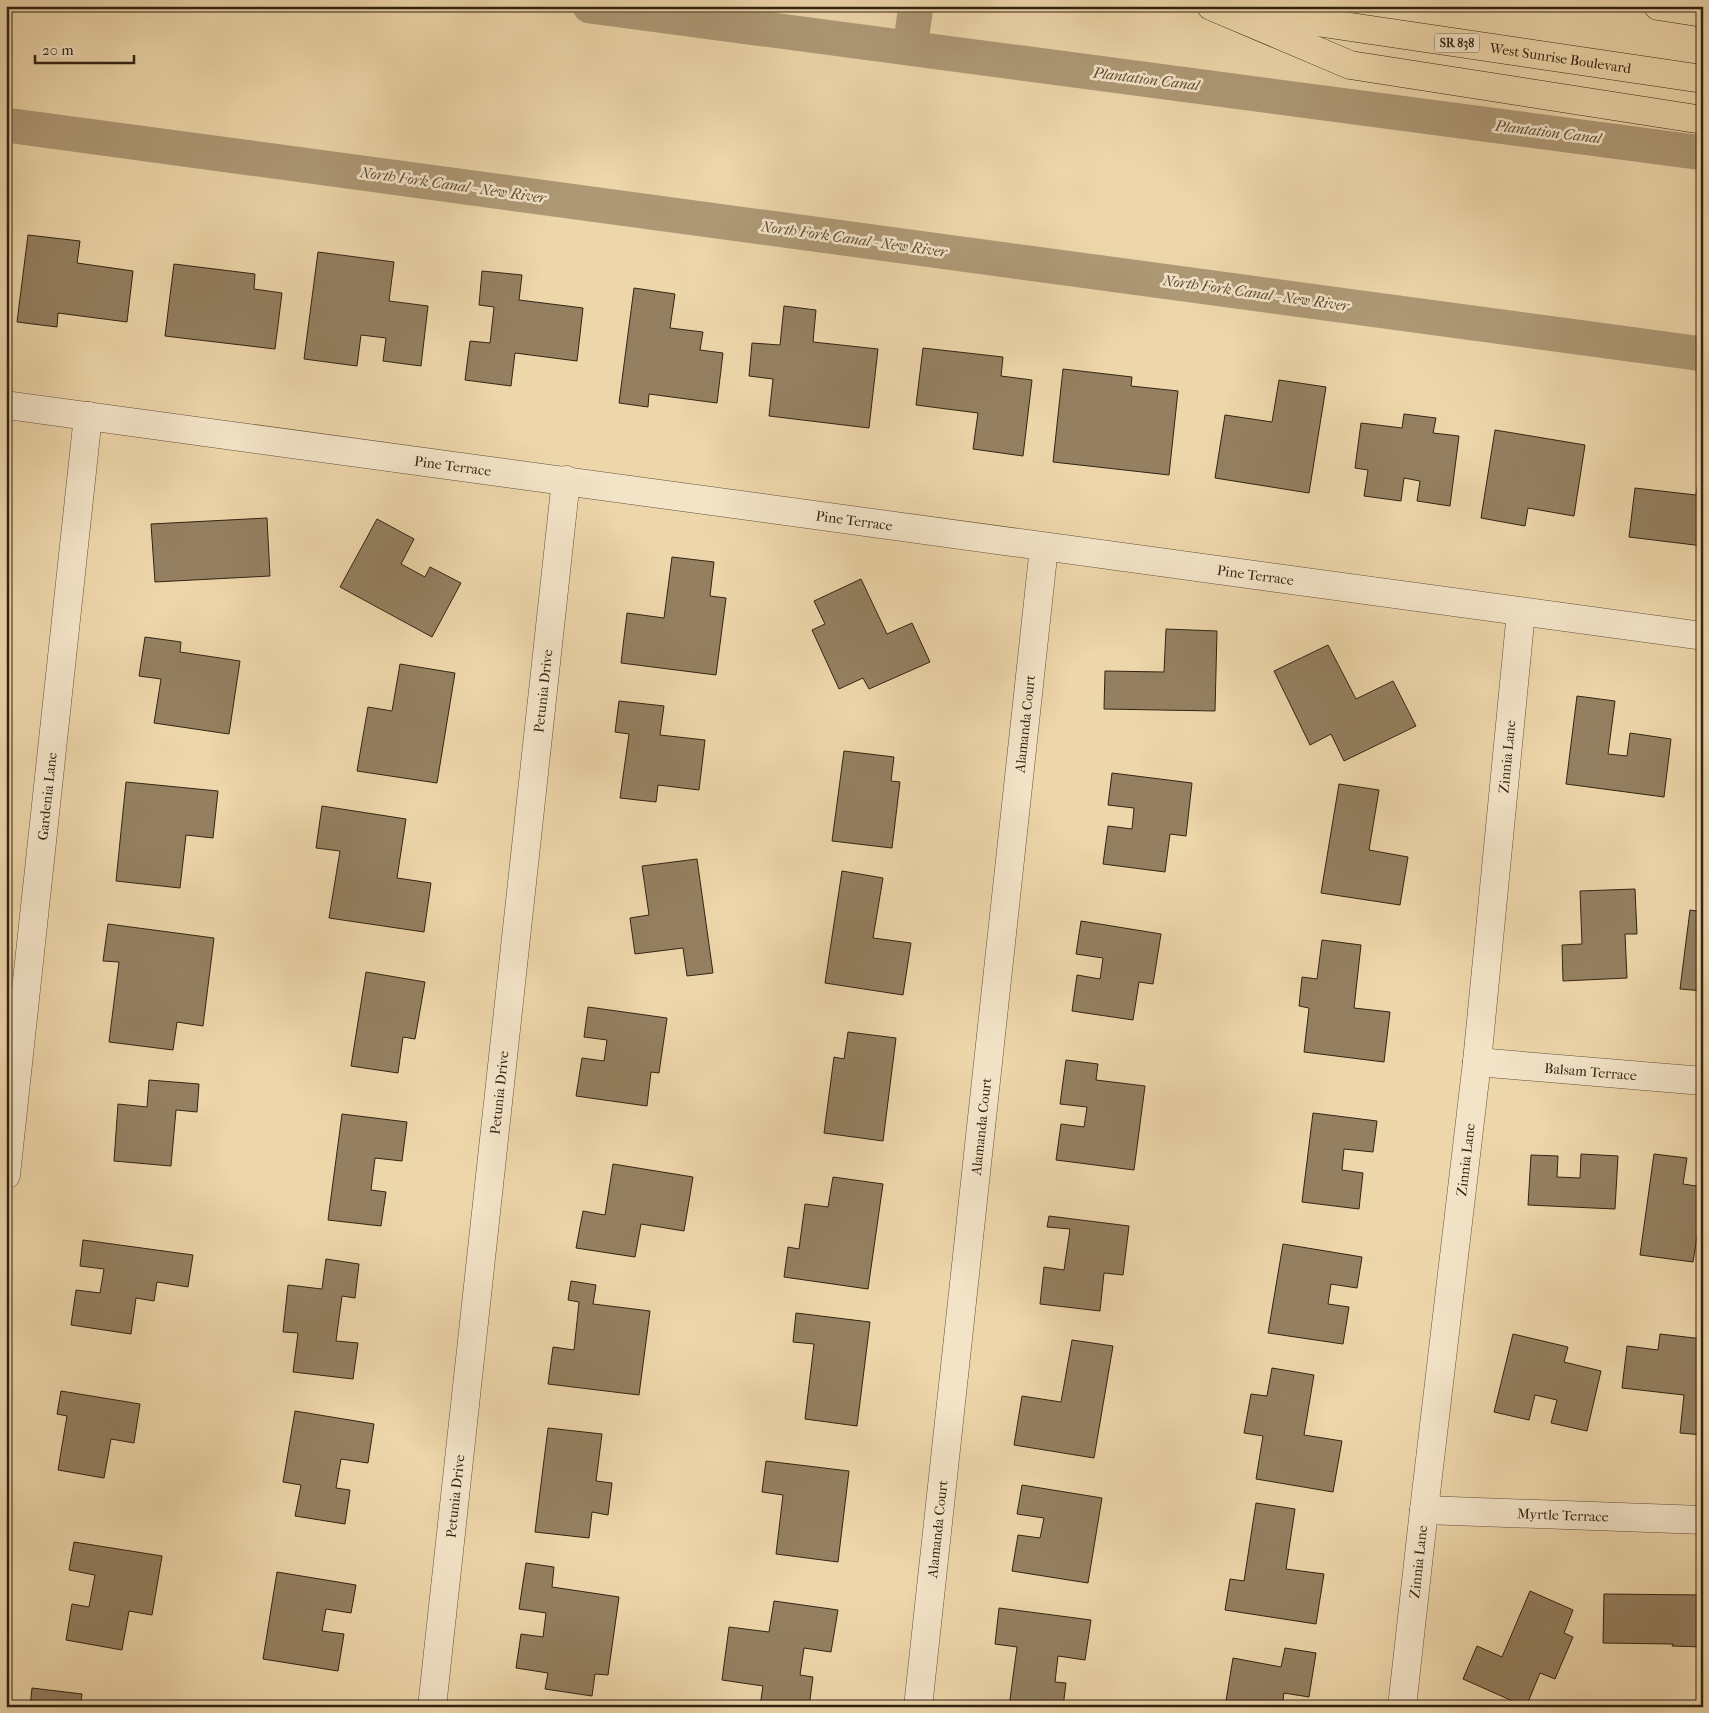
<svg xmlns="http://www.w3.org/2000/svg" width="1709" height="1713" viewBox="0 0 1709 1713" font-family="'IM FELL French Canon',serif">
<style>
.lines{fill:none;stroke-linecap:round;stroke-linejoin:round}
.canal{stroke:#ae9976;stroke-width:35}
.building{fill:#948061;stroke:#332312}
.minor-casing{stroke:#625038;stroke-width:29}
.trunk-casing{stroke:#332312;stroke-width:29}
.motorway-casing{stroke:#332312;stroke-width:29}
.minor{stroke:#f3e4c8;stroke-width:28}
.trunk{stroke:#edd6aa;stroke-width:28}
.motorway{stroke:#edd6aa;stroke-width:28}
.labels{text-anchor:middle;stroke-width:5;stroke-linejoin:round;paint-order:stroke}
.shield{fill:#f3e4c8;stroke:#6d5d49;stroke-width:1}
.shield-label{font-size:12px;font-weight:bold;fill:#332312}
.street-label{font-size:14px;fill:#332312;stroke:#f3e4c8}
.water-label{font-size:15px;font-style:italic;fill:#5e4c35;stroke:#f3e4c8}
</style>
<rect width="100%" height="100%" fill="#edd6aa"/>
<filter id="stains"><feTurbulence type="fractalNoise" baseFrequency=".004" numOctaves="4"/><feColorMatrix values="0 0 0 0 .2 0 0 0 0 .09 0 0 0 0 .02 0 0 0 .5 -.17"/></filter>
<radialGradient id="worn" r=".72"><stop offset=".6" stop-color="#630" stop-opacity="0"/><stop offset="1" stop-color="#630" stop-opacity=".3"/></radialGradient>
<g class="lines">
<path class="canal" d="M590,6L1703,153
M910,48L916,6
M6,125L1703,354"/>
</g>
<path class="building" d="M28,235L80,241L77,263L133,271L127,322L58,313L57,327L17,322Z
M318,252L394,262L389,301L428,306L421,366L383,361L386,338L361,335L357,366L304,359Z
M174,264L255,274L254,289L282,293L275,349L165,336Z
M482,271L522,275L519,300L583,308L577,361L515,353L511,386L465,380L470,341L490,343L494,307L479,305Z
M634,288L675,294L670,328L703,332L700,350L723,353L717,403L649,394L648,407L619,403Z
M784,306L816,310L813,342L878,349L869,428L769,416L773,379L749,376L752,343L780,345Z
M923,348L1003,357L1001,376L1032,380L1023,456L973,449L978,413L916,405Z
M1063,369L1132,377L1131,386L1178,391L1169,475L1053,462Z
M1279,380L1326,387L1309,493L1215,478L1225,415L1272,422Z
M1404,414L1436,418L1433,433L1459,436L1450,506L1417,501L1420,481L1404,478L1401,501L1364,496L1368,470L1355,468L1361,423L1402,428Z
M1495,430L1585,445L1574,516L1528,508L1525,526L1481,518Z
M1700,469L1703,470V546L1629,537L1635,488L1696,495Z
M267,518L270,576L155,582L151,524Z
M377,519L414,539L401,564L425,577L430,567L461,583L432,637L340,587Z
M672,557L714,562L710,596L726,598L716,675L621,663L627,613L664,618Z
M861,579L887,634L912,623L930,662L869,689L863,678L839,689L812,630L825,624L814,601Z
M1166,629L1217,631L1215,711L1104,709L1105,671L1164,672Z
M145,637L181,642L180,652L240,661L229,734L154,723L161,679L139,676Z
M1328,645L1356,699L1393,681L1416,726L1344,761L1331,734L1310,745L1274,671Z
M400,664L455,673L437,783L357,771L368,707L392,711Z
M1577,696L1615,701L1608,754L1627,756L1630,733L1671,739L1664,797L1566,784Z
M619,701L664,706L660,735L705,740L699,790L658,785L656,802L620,798L629,734L615,732Z
M1703,716V751L1698,750Z
M844,751L894,757L891,781L900,782L892,848L832,841Z
M1112,773L1192,783L1186,836L1170,834L1165,872L1103,864L1108,826L1132,829L1134,808L1108,805Z
M126,782L218,791L213,838L186,835L180,888L116,881Z
M1339,784L1379,790L1369,850L1408,857L1400,905L1321,893Z
M322,806L406,819L397,878L431,883L424,932L329,918L340,851L316,848Z
M697,859L713,973L687,976L683,948L635,954L630,918L649,915L642,866Z
M842,871L883,878L873,938L911,943L903,995L825,983Z
M1635,889L1637,934H1625L1627,978L1563,981L1562,945L1582,944L1580,891Z
M1690,910L1703,912V991L1680,989Z
M1081,921L1161,934L1153,984L1139,982L1133,1020L1072,1011L1077,975L1100,979L1103,958L1076,954Z
M108,924L214,938L203,1026L177,1022L173,1050L109,1042L119,962L103,961Z
M1322,940L1361,945L1354,1008L1390,1012L1384,1062L1304,1052L1309,1008L1299,1006L1302,977L1317,979Z
M366,972L425,982L415,1039L403,1037L398,1073L351,1066Z
M588,1007L667,1018L659,1073L651,1072L647,1106L576,1096L582,1058L604,1061L607,1040L584,1037Z
M848,1032L896,1038L883,1141L824,1133L834,1057L844,1059Z
M1066,1060L1098,1064L1096,1080L1145,1086L1134,1170L1056,1160L1061,1124L1084,1127L1087,1107L1060,1104Z
M149,1080L199,1084L197,1112L176,1110L171,1166L114,1161L118,1104L147,1107Z
M1313,1113L1377,1121L1373,1152L1344,1149L1342,1170L1363,1173L1359,1209L1302,1202Z
M342,1114L407,1122L402,1161L375,1158L371,1190L386,1192L381,1226L328,1220Z
M1581,1154L1618,1156L1615,1209L1528,1205L1531,1155L1558,1156L1557,1177L1580,1178Z
M1654,1154L1687,1158L1683,1184L1703,1187V1225L1699,1224L1693,1262L1640,1255Z
M613,1164L693,1177L684,1231L641,1224L635,1257L576,1248L583,1211L605,1215Z
M833,1177L883,1184L868,1289L784,1277L788,1247L799,1249L805,1204L828,1207Z
M1049,1216L1129,1226L1123,1275L1104,1273L1100,1311L1040,1304L1044,1267L1064,1270L1070,1229L1047,1227Z
M83,1240L193,1255L188,1287L157,1282L154,1301L136,1298L131,1334L71,1325L76,1290L100,1293L104,1269L80,1266Z
M1283,1244L1362,1257L1357,1288L1331,1284L1328,1304L1349,1307L1343,1344L1268,1333Z
M326,1259L359,1264L355,1298L342,1296L336,1341L358,1343L353,1379L293,1372L298,1333L283,1332L288,1285L322,1289Z
M571,1281L596,1285L593,1304L650,1311L639,1395L548,1384L553,1347L574,1350L579,1302L568,1300Z
M796,1313L870,1322L857,1426L805,1419L814,1344L793,1342Z
M1513,1334L1568,1347L1564,1362L1601,1371L1587,1431L1551,1423L1557,1400L1535,1395L1529,1420L1494,1412Z
M1660,1334L1703,1339V1435L1680,1433L1684,1395L1622,1388L1627,1346L1658,1350Z
M1072,1340L1113,1346L1094,1458L1014,1445L1022,1396L1061,1402Z
M1272,1368L1314,1375L1304,1435L1342,1441L1333,1492L1256,1479L1263,1436L1244,1433L1251,1394L1267,1396Z
M61,1391L140,1404L134,1443L111,1439L104,1478L58,1470L67,1416L57,1414Z
M295,1411L374,1424L368,1463L341,1459L336,1488L350,1490L345,1524L295,1516L301,1485L283,1482Z
M548,1428L602,1434L596,1481L612,1483L608,1515L592,1512L589,1538L535,1532Z
M766,1461L849,1471L838,1562L776,1554L783,1495L762,1492Z
M1022,1485L1102,1498L1088,1583L1012,1571L1018,1535L1040,1538L1044,1518L1017,1514Z
M1256,1503L1295,1509L1286,1569L1324,1574L1316,1624L1225,1610L1230,1579L1244,1581Z
M74,1542L162,1556L152,1615L129,1611L122,1650L66,1640L72,1604L89,1607L95,1575L69,1570Z
M526,1563L554,1567L552,1587L619,1597L608,1675L595,1674L592,1696L545,1689L548,1673L516,1668L521,1634L543,1637L546,1613L519,1609Z
M277,1572L356,1585L351,1613L326,1609L322,1631L344,1634L338,1671L263,1659Z
M1530,1591L1573,1610L1564,1633L1573,1637L1555,1679L1540,1673L1526,1707L1463,1679L1477,1646L1502,1657Z
M1604,1594L1703,1595V1647L1672,1646L1673,1644L1603,1643Z
M774,1601L838,1610L831,1652L804,1648L800,1675L813,1677L809,1707L760,1706L763,1686L722,1680L729,1627L769,1632Z
M999,1608L1091,1620L1085,1660L1058,1656L1055,1682L1066,1683L1063,1707H1009L1017,1647L995,1644Z
M1285,1648L1316,1653L1309,1697L1284,1693L1282,1707H1225L1233,1658L1281,1667Z
M32,1688L82,1694L80,1707H30Z"/>
<g class="lines">
<g class="minor-casing">
<g id="minor">
<path id="s1" d="M6,405L1703,636"/>
<path id="s2" d="M1477,1062L1703,1081"/>
<path id="s3" d="M6,1175L88,416"/>
<path id="s4" d="M1424,1510L1703,1520"/>
<path id="s5" d="M432,1707L566,480"/>
<path id="s6" d="M918,1707L1044,547"/>
<path id="s7" d="M1402,1707L1424,1510L1477,1062L1521,612"/>
</g>
</g>
<g class="trunk-casing">
<g id="trunk">
<path d="M1658,6L1703,13"/>
<path id="s8" d="M1229,9L1703,79"/>
</g>
</g>
<g class="motorway-casing">
<path id="motorway" d="M1211,6L1350,65L1703,120"/>
</g>
<use href="#minor" class="minor"/>
<use href="#trunk" class="trunk"/>
<use href="#motorway" class="motorway"/>
</g>
<g class="labels">
<rect class="shield" x="1434.5" y="33.5" width="45" height="19" rx="4"/>
<g class="shield-label">
<text x="1457" y="47">SR 838</text>
</g>
<g class="street-label">
<text dy="5" stroke="none"><textPath href="#s8" startOffset="335">West Sunrise Boulevard</textPath></text>
<text dy="5" stroke="none"><textPath href="#s1" startOffset="451">Pine Terrace</textPath></text>
<text dy="5" stroke="none"><textPath href="#s1" startOffset="856">Pine Terrace</textPath></text>
<text dy="5" stroke="none"><textPath href="#s1" startOffset="1261">Pine Terrace</textPath></text>
<text dy="5" stroke="none"><textPath href="#s5" startOffset="1022">Petunia Drive</textPath></text>
<text dy="5" stroke="none"><textPath href="#s6" startOffset="989">Alamanda Court</textPath></text>
<text dy="5" stroke="none"><textPath href="#s7" startOffset="956">Zinnia Lane</textPath></text>
<text dy="5" stroke="none"><textPath href="#s3" startOffset="381">Gardenia Lane</textPath></text>
<text dy="5" stroke="none"><textPath href="#s2" startOffset="114">Balsam Terrace</textPath></text>
<text dy="5" stroke="none"><textPath href="#s5" startOffset="618">Petunia Drive</textPath></text>
<text dy="5" stroke="none"><textPath href="#s6" startOffset="584">Alamanda Court</textPath></text>
<text dy="5" stroke="none"><textPath href="#s7" startOffset="551">Zinnia Lane</textPath></text>
<text dy="5" stroke="none"><textPath href="#s5" startOffset="212">Petunia Drive</textPath></text>
<text dy="5" stroke="none"><textPath href="#s4" startOffset="139">Myrtle Terrace</textPath></text>
<text dy="5" stroke="none"><textPath href="#s6" startOffset="179">Alamanda Court</textPath></text>
<text dy="5" stroke="none"><textPath href="#s7" startOffset="146">Zinnia Lane</textPath></text>
</g>
<g class="water-label">
<text transform="translate(1146 79) rotate(7)" y="5">Plantation Canal</text>
<text transform="translate(1548 132) rotate(7)" y="5">Plantation Canal</text>
<text transform="translate(453 185) rotate(8)" y="5">North Fork Canal - New River</text>
<text transform="translate(854 239) rotate(8)" y="5">North Fork Canal - New River</text>
<text transform="translate(1256 293) rotate(8)" y="5">North Fork Canal - New River</text>
</g>
</g>
<rect width="1709" height="1713" fill="none" stroke="#edd6aa" stroke-width="25"/>
<rect x="8" y="8" width="1694" height="1698" fill="none" stroke="#332312" stroke-width="2.5"/>
<rect x="12" y="12" width="1684" height="1688" fill="none" stroke="#332312"/>
<path d="M35 55v8h99v-8" fill="none" stroke="#332312" stroke-width="2.5"/>
<text x="42" y="55" font-size="15" fill="#332312" stroke="#f3e4c8" stroke-width="4" paint-order="stroke">20 m</text>
<rect width="100%" height="100%" filter="url(#stains)"/>
<rect width="100%" height="100%" fill="url(#worn)"/>
</svg>
